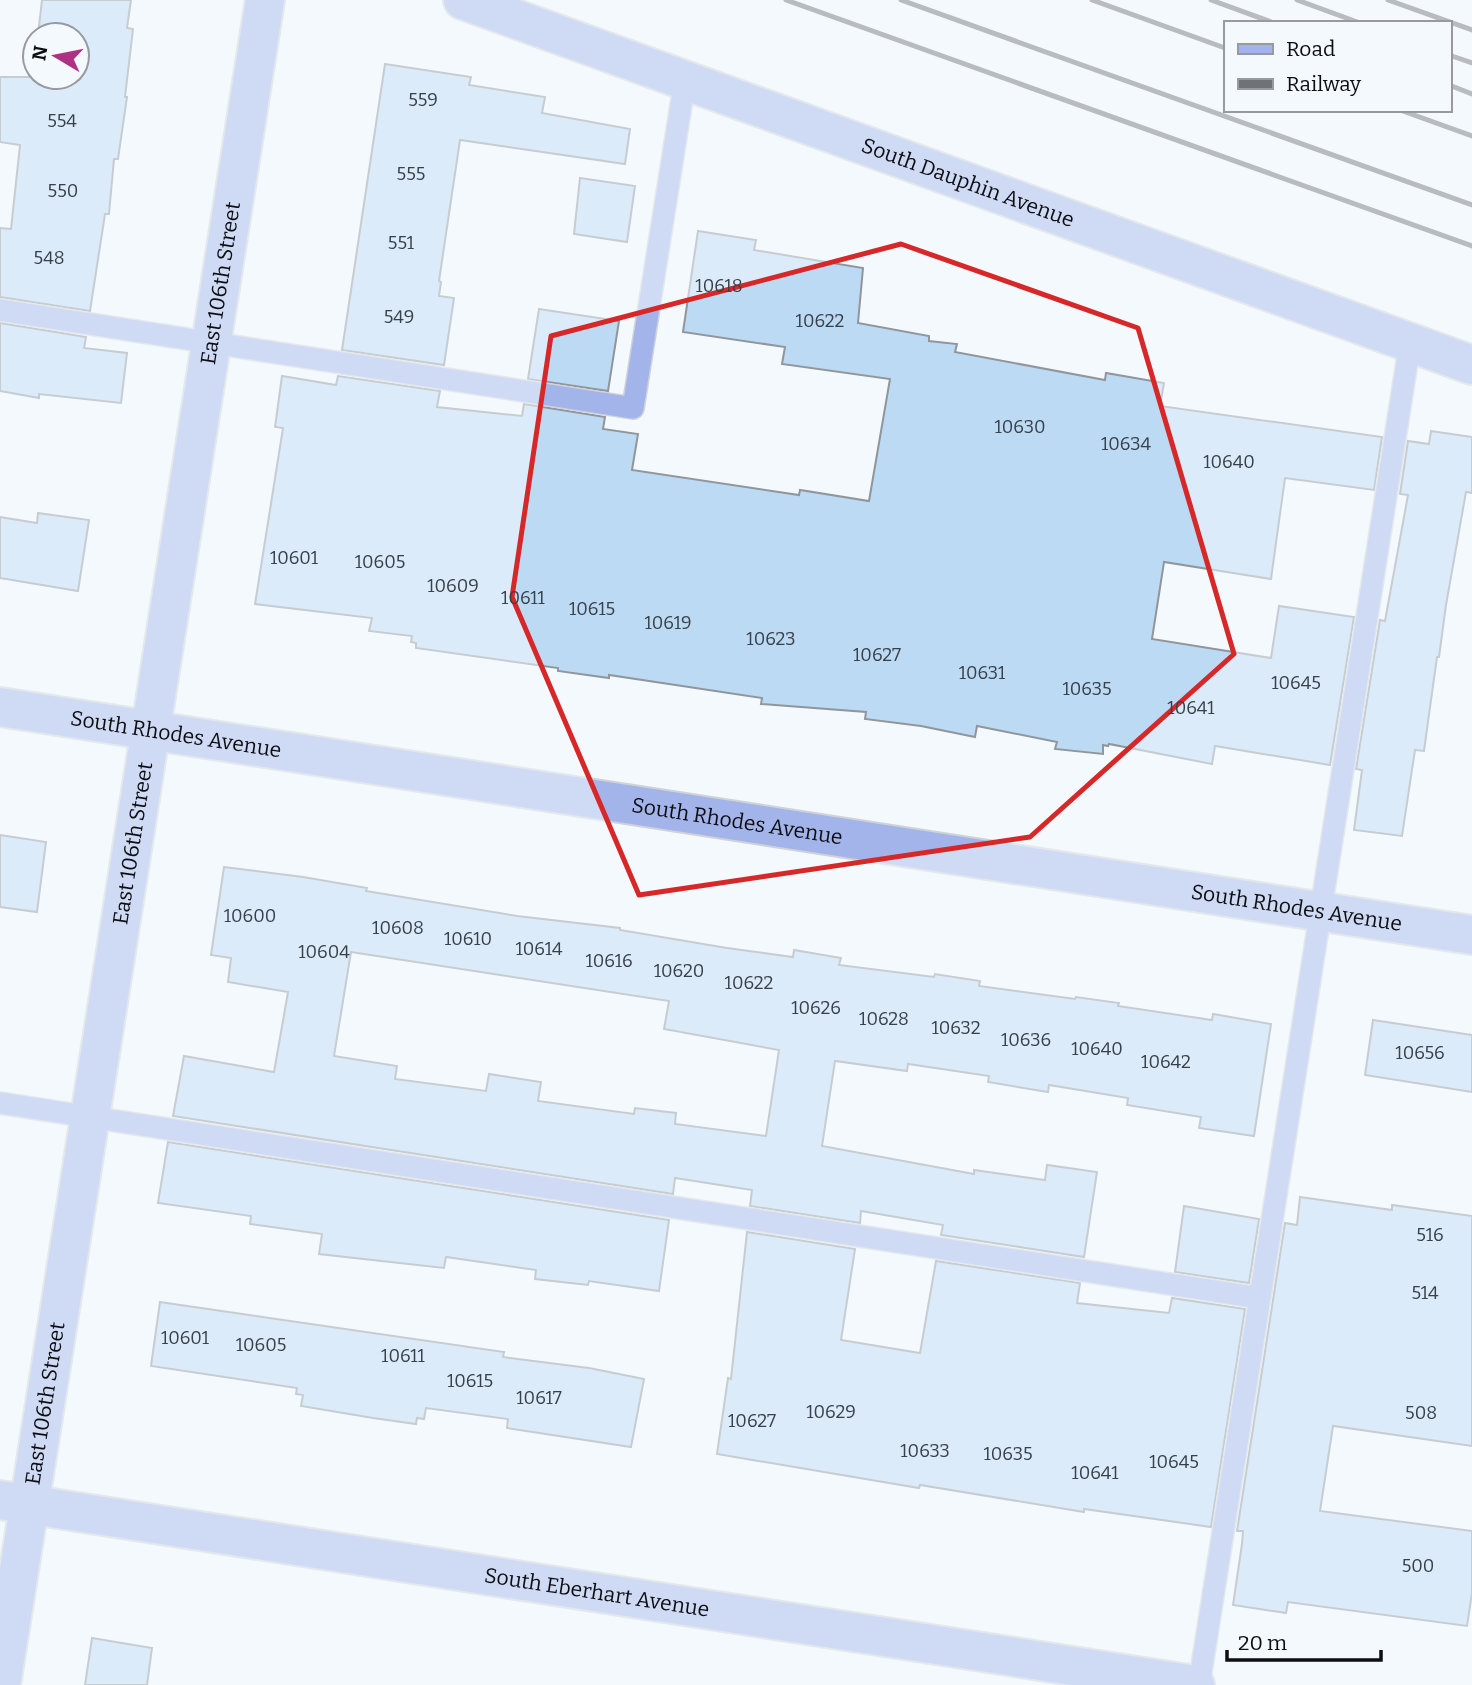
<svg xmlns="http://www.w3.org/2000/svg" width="1472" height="1685" viewBox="0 0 1472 1685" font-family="Bitter,serif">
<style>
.building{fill:#bcdaf3;stroke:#90969c;stroke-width:2;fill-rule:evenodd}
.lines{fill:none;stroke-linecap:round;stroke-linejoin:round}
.service-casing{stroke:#cfd3d8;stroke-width:24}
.minor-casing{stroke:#cfd3d8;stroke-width:42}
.service{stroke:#a3b4ea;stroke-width:21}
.minor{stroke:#a3b4ea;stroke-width:38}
.rail{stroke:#6f7276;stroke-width:5}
.marked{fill:none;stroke:#d62828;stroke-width:5;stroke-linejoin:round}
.labels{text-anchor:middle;stroke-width:5;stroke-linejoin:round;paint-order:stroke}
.number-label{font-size:18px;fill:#384149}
.street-label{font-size:21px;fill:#0c0e10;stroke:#f4f9fe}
</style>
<rect width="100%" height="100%" fill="#f4f9fe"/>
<path class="building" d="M42,0H131L127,28L133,29L125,97H127L118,159H114L109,214H105L90,311L0,297V228L11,229L20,145L0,142V77H33L35,62V77H77V35H38Z
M385,64L471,77L469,85L545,97L542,113L630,129L625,164L460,140L439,281L441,282L439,296L454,298L444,365L342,350Z
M580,178L635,186L627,242L574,234Z
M698,231L756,240L754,250L863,268L858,323L929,336V341L957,344L955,352L1105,380L1106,373L1164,383L1160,406L1382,437L1374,490L1285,478L1271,579L1164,562L1152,639L1271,658L1279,606L1354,617L1330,765L1215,746L1212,764L1109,744L1108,746L1103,745V754L1055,749L1057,742L977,726L975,737L921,726L865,719L866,712L761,704L762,698L609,675V678L558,671V668L416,648V643L411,642L412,636L369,631L372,618L255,604L283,428L275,427L282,376L336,385L338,376L440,391L437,407L522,416L524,404L605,417L603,429L638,434L632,470L799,495L800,490L869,501L890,379L782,364L785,347L683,332Z
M539,309L619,321L608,391L528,379Z
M0,323L86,337L84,348L127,353L121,403L39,394V398L0,391Z
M1431,431L1472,437V493L1466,492L1446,605L1439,657H1437L1424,751L1415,750L1402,836L1354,830L1362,770L1356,769L1380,620L1385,621L1408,495L1400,494L1408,441L1429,444Z
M38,513L89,520L78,591L0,578V517L37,523Z
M0,835L46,842L37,912L0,907Z
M224,867L303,877L367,888L366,891L517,916L620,928V930L727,948L793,957L794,950L841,958L839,965L934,977L935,974L980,981L979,986L1075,999L1076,997L1119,1003L1118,1006L1212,1020L1213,1014L1271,1024L1254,1136L1199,1128L1201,1117L1127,1105L1128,1098L1049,1085L1048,1092L988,1082L989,1076L908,1064L907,1071L835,1061L822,1146L974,1174V1170L1045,1180L1047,1165L1097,1172L1084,1257L941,1235L943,1225L861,1211L860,1223L750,1206L752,1190L675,1178L673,1194L173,1116L184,1056L274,1072L288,992L228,982L231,958L211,955ZM351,952L669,1001L664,1029L779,1050L766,1136L675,1124L676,1113L635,1108L634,1114L538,1101L541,1082L489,1074L486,1091L395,1079L397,1066L334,1056Z
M1373,1020L1472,1035V1092L1365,1075Z
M168,1142L669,1220L659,1291L589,1281L588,1285L535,1279L536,1270L446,1257L444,1268L319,1254L322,1234L250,1224L251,1216L158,1203Z
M1300,1197L1392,1210V1205L1472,1216V1446L1333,1426L1320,1511L1472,1531V1593L1467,1626L1288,1602L1286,1613L1233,1605L1242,1544L1243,1531H1237L1285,1223L1297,1225Z
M1184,1206L1259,1219L1249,1283L1175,1272Z
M747,1232L855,1249L841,1340L920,1353L936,1261L1080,1283L1077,1303L1169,1313L1172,1298L1245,1309L1211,1527L1084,1509V1512L920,1485L919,1488L717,1454L728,1378L731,1379Z
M160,1302L504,1352L503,1357L589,1368L644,1379L631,1447L507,1428L508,1419L426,1408L424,1419L417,1418L416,1424L373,1418L301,1406L303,1395L296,1394L297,1388L151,1366Z
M92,1638L152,1648L147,1685H85Z"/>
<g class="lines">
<g class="service-casing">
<path id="service" d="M0,310L633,408L685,80
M0,1103L1260,1298
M1199,1685L1410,343"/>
</g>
<g class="minor-casing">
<g id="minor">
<path id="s1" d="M463,0L1472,365"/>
<path id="s2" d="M0,707L1472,935"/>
<path id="s3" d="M0,1500L1195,1685"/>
<path id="s4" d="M1,1685L265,0"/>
</g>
</g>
<use href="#service" class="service"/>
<use href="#minor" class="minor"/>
<path class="rail" d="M786,0L1472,246
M901,0L1472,205
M1092,0L1225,48
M1211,0L1274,23
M1297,0L1360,23
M1388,0L1472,30
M1449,55L1472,63
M1449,85L1472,94
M1400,110L1472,136"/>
</g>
<path d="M0 0H1472V1685H0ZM901,244L1138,328L1234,654L1030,837L639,895L512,597L551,336Z" fill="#f4f9fe" fill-opacity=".55" fill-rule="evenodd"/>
<path class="marked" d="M901,244L1138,328L1234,654L1030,837L639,895L512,597L551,336Z"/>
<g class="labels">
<g class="number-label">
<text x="423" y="106">559</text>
<text x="62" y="127">554</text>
<text x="411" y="180">555</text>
<text x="63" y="197">550</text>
<text x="401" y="249">551</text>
<text x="49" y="264">548</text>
<text x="719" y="292">10618</text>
<text x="399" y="323">549</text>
<text x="820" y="327">10622</text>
<text x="1020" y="433">10630</text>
<text x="1126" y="450">10634</text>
<text x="1229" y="468">10640</text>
<text x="294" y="564">10601</text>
<text x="380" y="568">10605</text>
<text x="453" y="592">10609</text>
<text x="523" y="604">10611</text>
<text x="592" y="615">10615</text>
<text x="668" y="629">10619</text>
<text x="771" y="645">10623</text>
<text x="877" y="661">10627</text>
<text x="982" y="679">10631</text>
<text x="1296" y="689">10645</text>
<text x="1087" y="695">10635</text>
<text x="1191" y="714">10641</text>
<text x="250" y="922">10600</text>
<text x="398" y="934">10608</text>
<text x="468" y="945">10610</text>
<text x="539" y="955">10614</text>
<text x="324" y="958">10604</text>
<text x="609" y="967">10616</text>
<text x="679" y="977">10620</text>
<text x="749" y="989">10622</text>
<text x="816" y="1014">10626</text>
<text x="884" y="1025">10628</text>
<text x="956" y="1034">10632</text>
<text x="1026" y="1046">10636</text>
<text x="1097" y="1055">10640</text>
<text x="1420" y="1059">10656</text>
<text x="1166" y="1068">10642</text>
<text x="1430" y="1241">516</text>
<text x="1425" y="1299">514</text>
<text x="185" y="1344">10601</text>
<text x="261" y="1351">10605</text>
<text x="403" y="1362">10611</text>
<text x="470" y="1387">10615</text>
<text x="539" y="1404">10617</text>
<text x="831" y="1418">10629</text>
<text x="1421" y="1419">508</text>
<text x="752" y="1427">10627</text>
<text x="925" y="1457">10633</text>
<text x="1008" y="1460">10635</text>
<text x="1174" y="1468">10645</text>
<text x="1095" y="1479">10641</text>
<text x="1418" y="1572">500</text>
</g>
<g class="street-label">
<text dy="7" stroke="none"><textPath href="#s1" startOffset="537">South Dauphin Avenue</textPath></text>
<text dy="7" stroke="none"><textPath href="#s4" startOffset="1419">East 106th Street</textPath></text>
<text dy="7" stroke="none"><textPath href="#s2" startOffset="178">South Rhodes Avenue</textPath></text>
<text dy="7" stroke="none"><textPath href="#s2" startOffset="746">South Rhodes Avenue</textPath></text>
<text dy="7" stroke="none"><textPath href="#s4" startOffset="852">East 106th Street</textPath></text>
<text dy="7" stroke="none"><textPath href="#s2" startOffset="1312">South Rhodes Avenue</textPath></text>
<text dy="7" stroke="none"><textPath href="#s4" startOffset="285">East 106th Street</textPath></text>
<text dy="7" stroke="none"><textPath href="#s3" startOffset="604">South Eberhart Avenue</textPath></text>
</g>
</g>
<rect x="1224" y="21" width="228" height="91" fill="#f4f9fe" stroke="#979b9f" stroke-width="2"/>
<rect x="1238" y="44" width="35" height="10" fill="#a3b4ea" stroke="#979b9f" stroke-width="2"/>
<text x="1286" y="56" font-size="21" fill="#0c0e10">Road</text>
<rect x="1238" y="79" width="35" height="10" fill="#6f7276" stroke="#979b9f" stroke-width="2"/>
<text x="1286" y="91" font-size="21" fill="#0c0e10">Railway</text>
<g transform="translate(56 56) rotate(280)"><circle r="33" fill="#f4f9fe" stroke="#979b9f" stroke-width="2"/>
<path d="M0-5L12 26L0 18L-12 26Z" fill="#ae3182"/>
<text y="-10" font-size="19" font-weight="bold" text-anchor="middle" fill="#0c0e10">N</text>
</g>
<path d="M1227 1650v10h154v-10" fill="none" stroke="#0c0e10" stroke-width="3.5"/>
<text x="1238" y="1650" font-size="21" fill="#0c0e10" stroke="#f4f9fe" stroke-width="5" paint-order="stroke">20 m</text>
</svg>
